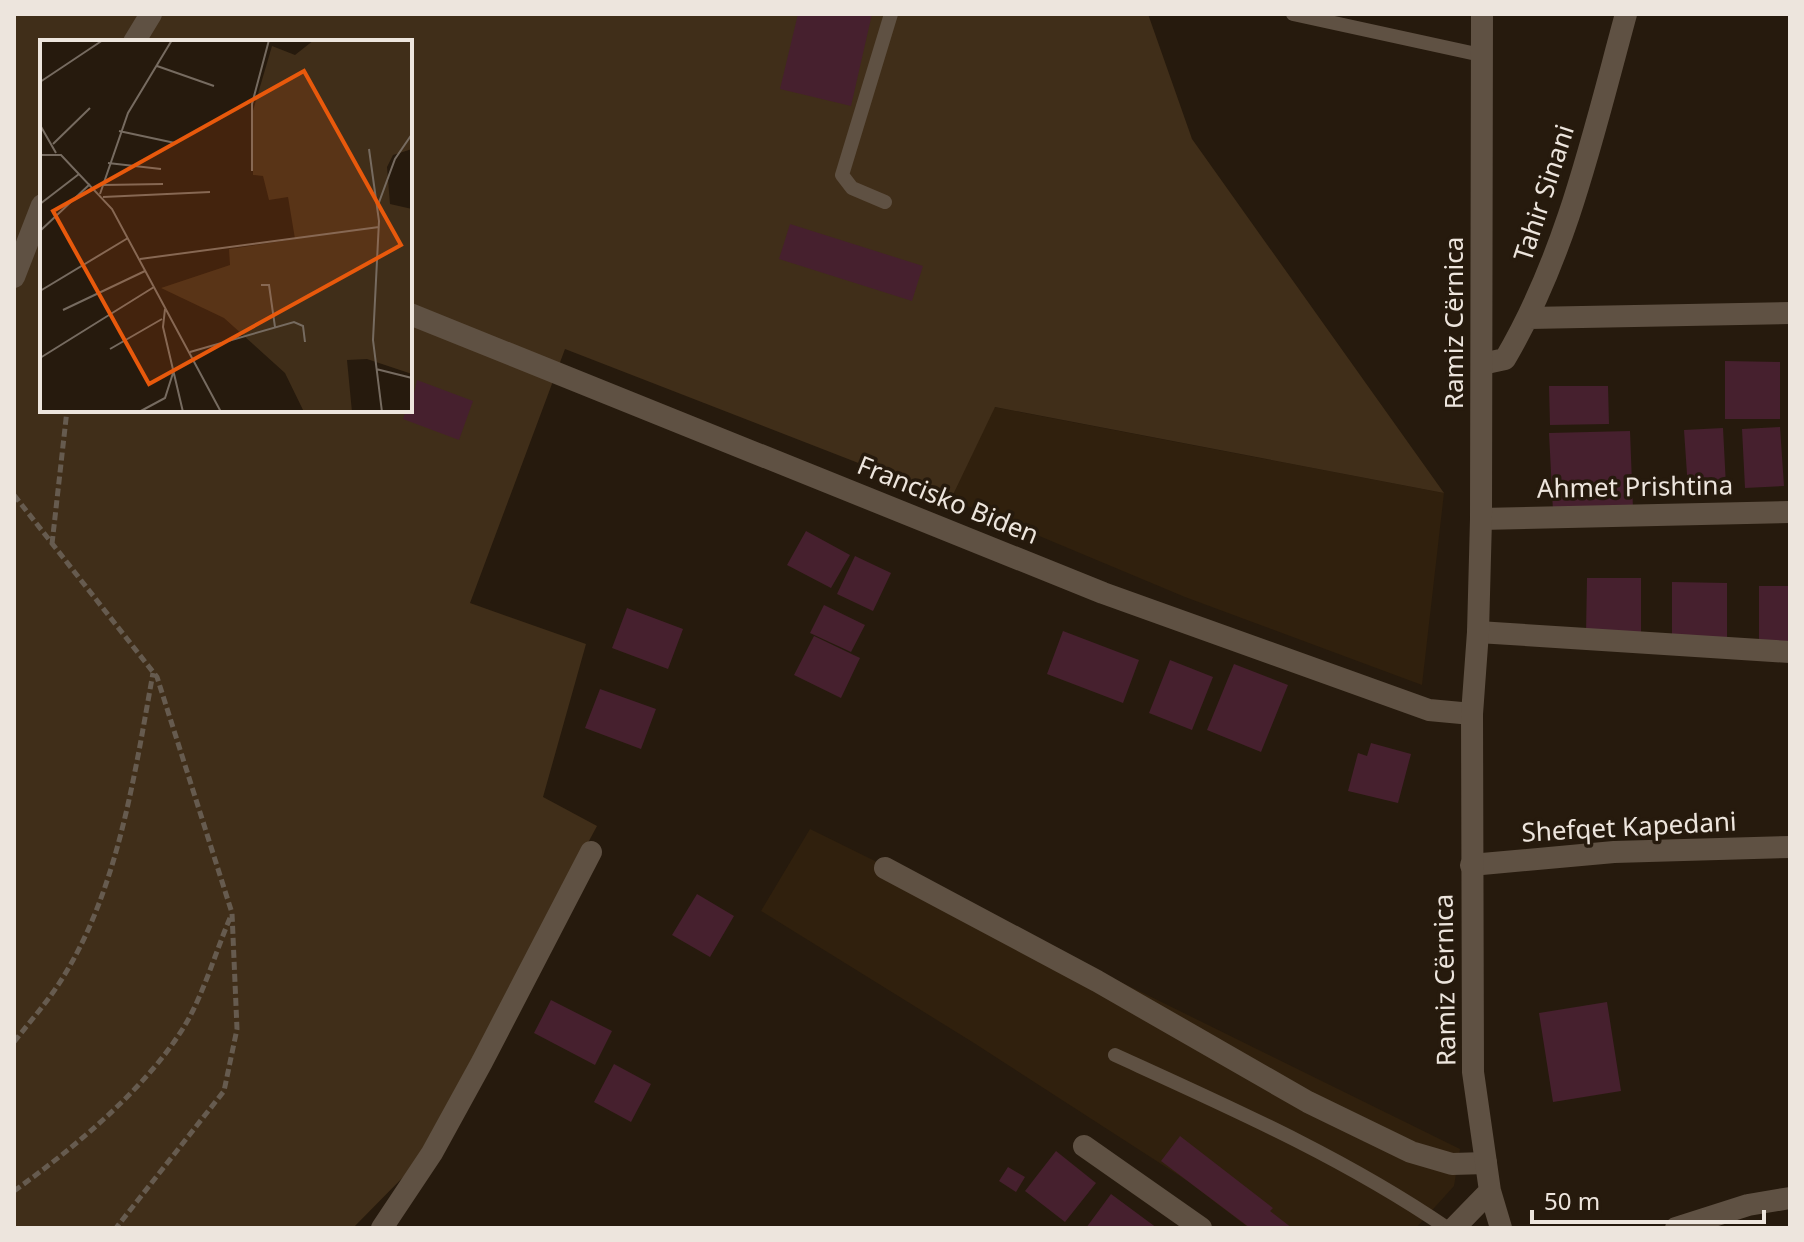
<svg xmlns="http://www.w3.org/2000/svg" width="1804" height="1242" viewBox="0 0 1804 1242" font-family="'Noto Sans',sans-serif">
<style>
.built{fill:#30200d}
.green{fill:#402e19;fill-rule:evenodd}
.building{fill:#46202e}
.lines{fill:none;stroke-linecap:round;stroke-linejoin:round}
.path{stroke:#665b4f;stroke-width:5;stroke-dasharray:8 4;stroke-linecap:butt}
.service{stroke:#5f5143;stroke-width:14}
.minor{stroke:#5f5143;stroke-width:22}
.tertiary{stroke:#5f5143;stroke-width:22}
.labels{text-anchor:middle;stroke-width:7;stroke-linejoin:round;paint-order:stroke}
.street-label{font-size:26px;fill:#ede5dd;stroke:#261a0d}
.inset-road{fill:none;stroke:#766b60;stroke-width:2}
.view{fill:#e8590c;fill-opacity:0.15;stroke:#e8590c;stroke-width:4}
.inset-edge{fill:none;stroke:#ede5dd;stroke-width:4}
</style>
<rect width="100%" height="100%" fill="#261a0d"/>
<path class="built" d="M994,407L1444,493L1422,685L1185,597L951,499Z
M810,829L1460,1149L1454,1186L1416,1228H1249L1186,1180L974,1043L761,911Z"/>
<path class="green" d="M14,14H1148L1192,139L1444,493L995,407L951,499L565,349L470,603L586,644L543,797L597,826L415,1165L353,1228H14ZM42,42H410V410H42Z"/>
<path class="building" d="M798,14H872L851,106L780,89Z
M790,224L923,266L912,301L779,259Z
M1725,361L1780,362V419H1725Z
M417,380L473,401L459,440L403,419L406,410H410Z
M1549,386H1608L1609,424L1550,425Z
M1780,427L1784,486L1745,488L1742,429Z
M1723,428L1726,486L1688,489L1684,430Z
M1630,431L1633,509L1553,511L1549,433Z
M806,531L850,555L831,588L787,565Z
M855,556L891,573L873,611L837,594Z
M1587,578H1641V635L1586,634Z
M1672,582L1727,583V639H1672Z
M1759,586H1790V643H1759Z
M824,605L865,625L851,652L810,633Z
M627,608L683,629L668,669L612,648Z
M1063,631L1139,660L1123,703L1047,674Z
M814,636L860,658L841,698L794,675Z
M1170,660L1213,677L1192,730L1149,713Z
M1234,664L1288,685L1261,752L1207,730Z
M600,689L656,709L641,749L585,728Z
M1371,743L1411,754L1398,803L1348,791L1358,753L1367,756Z
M697,894L734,916L710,957L672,935Z
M551,1000L612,1031L595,1065L534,1033Z
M1607,1002L1621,1091L1553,1102L1539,1013Z
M614,1064L651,1084L631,1122L594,1102Z
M1180,1136L1273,1208L1270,1211L1292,1228H1250L1161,1161Z
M1056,1151L1096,1183L1065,1222L1025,1191Z
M1008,1167L1025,1177L1016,1192L999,1181Z
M1111,1194L1157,1228H1086Z"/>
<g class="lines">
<path class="path" d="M14,495L157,677L232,913L237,1029L224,1091L116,1228
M52,544L67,410
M14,1042C28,1024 43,1007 56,988C117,898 134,778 153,673
M14,1191C74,1148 151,1085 188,1020C205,989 216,951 230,918"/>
<path class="service" d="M1293,14L1481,55
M885,202L852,188L842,175L891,14
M1115,1055C1229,1107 1343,1157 1447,1228"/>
<path class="minor" d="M134,42L151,14
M14,277L42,205
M410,314L1103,593L1429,710L1472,714
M1529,318L1790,313
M1482,364L1505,359C1567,254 1594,131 1626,14
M1481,519L1790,512
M1478,632L1790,652
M1471,865L1614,852L1790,847
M885,868L1097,981L1308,1102L1411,1152L1452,1164L1486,1163
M1084,1146L1201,1228
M382,1228L432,1153L482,1062L591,852
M1676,1228L1748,1205L1790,1198"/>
<path class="tertiary" d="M1482,14L1481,519L1478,632L1472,714L1473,1072L1490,1191L1501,1228
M1454,1228L1490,1191"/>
</g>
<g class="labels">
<g class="street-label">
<text transform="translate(1544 193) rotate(-72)" y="9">Tahir Sinani</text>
<text transform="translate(1454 323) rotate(-90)" y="9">Ramiz Cërnica</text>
<text transform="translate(1635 487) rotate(-1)" y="9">Ahmet Prishtina</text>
<text transform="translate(948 500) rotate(22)" y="9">Francisko Biden</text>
<text transform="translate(1629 827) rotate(-3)" y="9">Shefqet Kapedani</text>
<text transform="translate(1445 980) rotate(-91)" y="9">Ramiz Cërnica</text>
</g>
</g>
<g transform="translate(40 40)">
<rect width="372" height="372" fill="#261a0d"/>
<path d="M274,0H372V109L353,115L347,127L350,164L372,169V334L327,319L307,320L312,372H264L245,333L184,278L121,248L190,225L189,209L255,199L248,157L229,160L223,136L213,135L212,74L232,6L255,15Z" fill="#402e19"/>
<path class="inset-road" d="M117,26L174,46M0,42L63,0M0,85L16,113M79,91L135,103M13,104L50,68M329,109L339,181L333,300L342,372M0,115H21L72,169L181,372M68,123L121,129M212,131V64L229,0M63,145L123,144M60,154L88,73L132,0M63,157L170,152M0,164L39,134M338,165L355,119L372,94M0,191L50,144M100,219L339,187M221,245H229L235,287M0,251L88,198M125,269L123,287L143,372M23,270L105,231M70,309L122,279M150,312L254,282L263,286L265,302M0,318L114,247M336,329L372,338M99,372L125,358L133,333"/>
<path class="view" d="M264,31L361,205L109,344L13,171Z"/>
<rect width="372" height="372" class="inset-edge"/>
</g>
<rect width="1804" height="1242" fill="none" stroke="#ede5dd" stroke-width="32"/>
<path d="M1532 1210v12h232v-12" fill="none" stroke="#ede5dd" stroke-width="4"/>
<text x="1544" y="1210" font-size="24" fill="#ede5dd" stroke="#261a0d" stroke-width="6" paint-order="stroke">50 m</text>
</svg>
